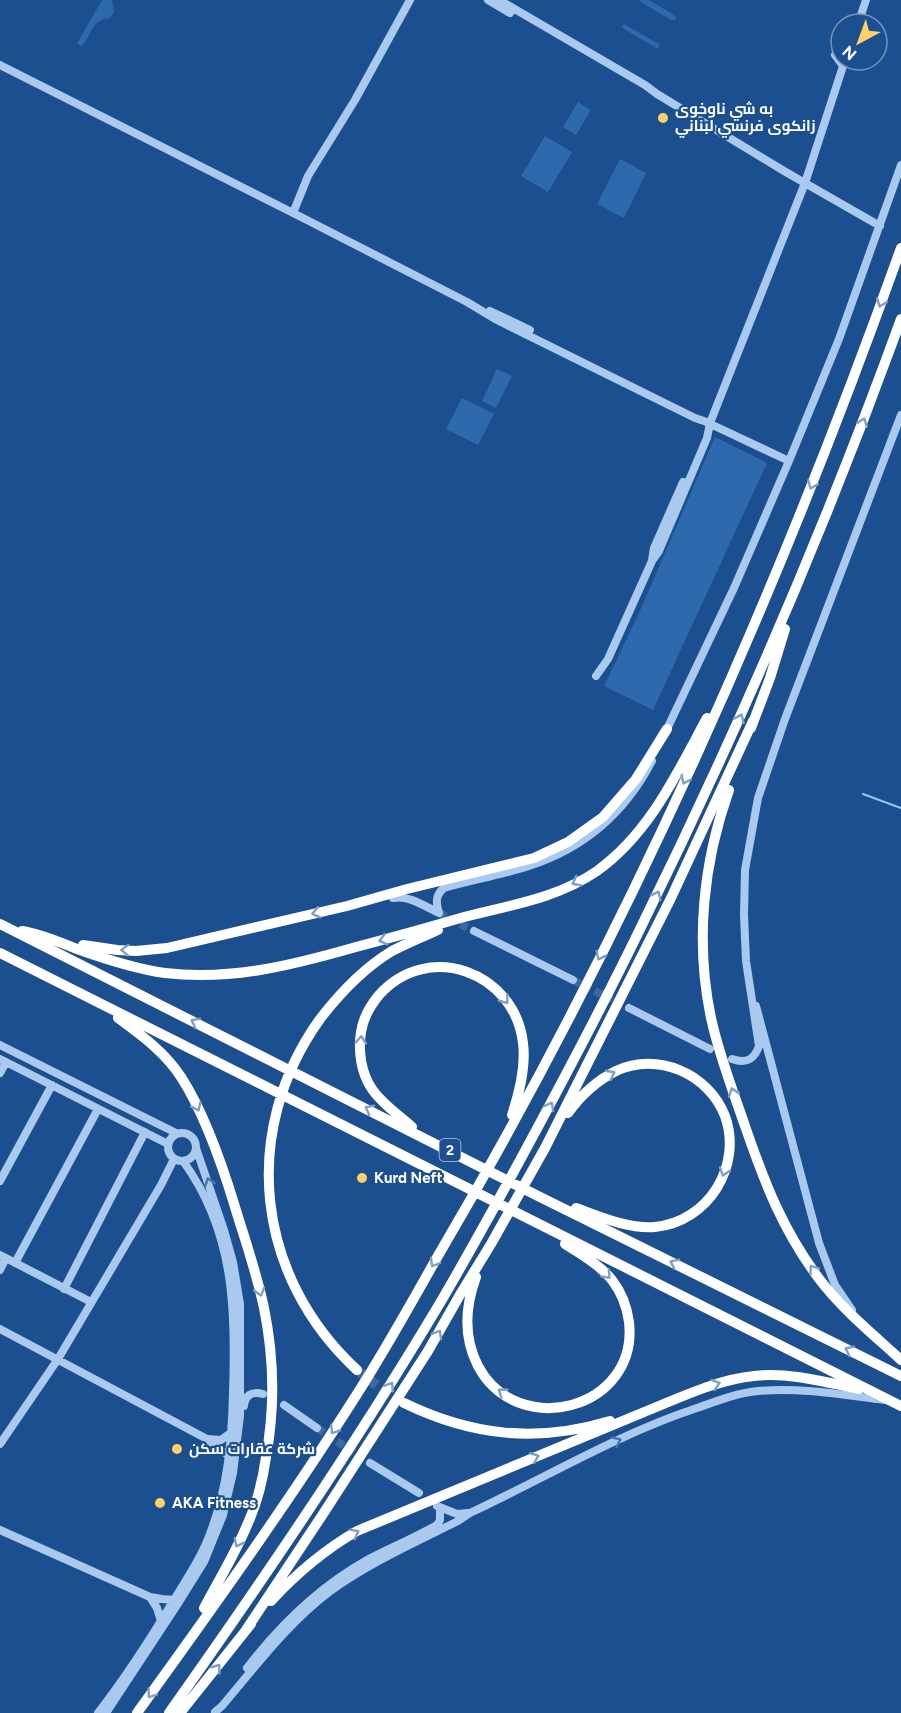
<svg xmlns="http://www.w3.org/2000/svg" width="901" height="1713" viewBox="0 0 901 1713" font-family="Figtree,Cairo,sans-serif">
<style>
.green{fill:#2e69ad}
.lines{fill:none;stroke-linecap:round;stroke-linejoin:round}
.stream{stroke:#9cc4f0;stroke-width:2}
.minor-tunnel{stroke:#3d69a0;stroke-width:8;stroke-dasharray:8 4;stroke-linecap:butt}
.highway-tunnel{stroke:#3d69a0;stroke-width:10;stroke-dasharray:10 5;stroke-linecap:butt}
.minor{stroke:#a9c9ee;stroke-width:8}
.highway{stroke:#fff;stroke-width:10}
.oneway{stroke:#829ec1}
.oneway2{stroke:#4674ac}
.poi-dot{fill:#ffd166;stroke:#1b4f8f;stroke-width:2}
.labels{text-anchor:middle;stroke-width:4.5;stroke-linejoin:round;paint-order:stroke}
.shield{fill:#1b4f8f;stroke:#bbcadd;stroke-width:1.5}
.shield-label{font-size:14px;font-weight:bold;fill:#fff}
.poi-label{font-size:15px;font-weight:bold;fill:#fff;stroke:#1b4f8f;text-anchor:start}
</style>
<rect width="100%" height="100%" fill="#1b4f8f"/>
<path class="green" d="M102,0H112L114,13L110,18C91,20 92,34 82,46L77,44L79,40Z
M638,0H649L674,15L676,17L675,20H671Z
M624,24L659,44V48H656L624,29L622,27Z
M578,102L591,110L576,135L563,127Z
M545,136L572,152L548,192L521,176Z
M620,159L646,173L624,218L597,204Z
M497,369L512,376L496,408L482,401Z
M462,398L494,414L478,445L446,429Z
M715,437L767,463L653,710L604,686L639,613Z"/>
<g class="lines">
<path class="stream" d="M863,794L901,808"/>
<path class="minor-tunnel" d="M439,913L474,931
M573,980L629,1008
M317,1428L370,1463"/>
<path class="highway-tunnel" d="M357,1370L388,1394L403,1402"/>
<path class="minor" d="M488,0L510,13
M499,0L645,85L657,94L784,171L880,226
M858,24L866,0
M835,55L843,66
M0,65L303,218L467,302L497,320L695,418L704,421L789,461
M293,213L308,176L355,100L410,0
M490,311L530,330
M652,560L654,548L683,482
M596,676L608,659L652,561L659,551L707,438L710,423L805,183L845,60
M666,731L734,588L789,461L839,339L901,165
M393,898C409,895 424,906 439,913
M439,913C436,903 435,895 444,888C472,880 501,875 529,866C585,848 625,813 652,761
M474,931L573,980
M756,1006L819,1243L835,1285L852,1310
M629,1008L710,1049
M0,1045L176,1133
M0,1059L168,1144
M732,1059C746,1064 754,1060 759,1046L746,961L744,915L745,870L758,798L785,719L901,415
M0,1073L6,1062
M168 1147a14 14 0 1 1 28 0a14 14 0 1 1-28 0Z
M0,1181L52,1085
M0,1255L91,1302
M15,1263L98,1109
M0,1270L6,1258
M64,1289L145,1132
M0,1329L207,1439L229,1456
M284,1405L317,1428
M244,1406C245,1395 252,1391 263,1394
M208,1439L221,1440L232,1432
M0,1444L58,1359L161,1185L174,1159
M370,1463L419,1493
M437,1506L457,1514L468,1513
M0,1530L150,1597L162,1599L174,1600
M150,1597L157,1608L161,1621
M247,1668C280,1625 319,1587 367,1560C390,1548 414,1538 437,1525L440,1520V1508
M215,1712L222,1706C256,1666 287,1624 329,1592C369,1563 414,1543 458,1521L470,1513C545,1478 618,1434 697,1408C717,1401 737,1393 758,1391C800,1387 843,1395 885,1400
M98,1713C125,1678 149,1641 172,1603C186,1580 202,1557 211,1531C228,1486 232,1439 233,1392C236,1309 234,1231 183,1161
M106,1713L179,1602L204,1562L223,1515L233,1473L240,1416V1304L233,1262L224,1230L196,1148"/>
<path class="highway" d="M751,728L770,678L785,629
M729,790C703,863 695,942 711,1018C719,1055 733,1091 745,1126C765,1184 783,1231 820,1280C843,1310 874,1335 901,1360
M0,924L536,1195L901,1376
M22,931C41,934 59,942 77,949C105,959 135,969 165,973C231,981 293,965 356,947C390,938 423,929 457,919C504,906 555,900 597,871C650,833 677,773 707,718
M83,945L117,950L136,951L167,948L347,906L407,889L534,858L568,842L603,817L636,779L667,729
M0,953L901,1406
M118,1018C141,1035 165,1052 181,1077C205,1114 222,1164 235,1207C245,1240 257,1274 264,1308C274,1357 275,1408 266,1457C263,1479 257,1503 248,1523C236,1552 219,1580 204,1608
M568,1113C581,1095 596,1081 616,1071C657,1051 709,1074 725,1116C743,1166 708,1222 655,1227C628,1229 601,1217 576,1208
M412,1127C399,1115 382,1104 372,1089C361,1073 358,1051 361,1032C363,1018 370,1006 379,995C428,940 515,972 523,1043C526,1066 519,1094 512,1115
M476,1277C465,1307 463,1337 478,1366C518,1441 639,1409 629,1322C627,1307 622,1293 612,1280C600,1265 582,1255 565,1244
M357,1370C256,1277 239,1132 320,1019C340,993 364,968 392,951C407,943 422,937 438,930
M404,1403C472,1436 537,1443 610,1421
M271,1601C297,1573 324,1550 357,1531L666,1403C695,1391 724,1379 754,1376C790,1372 824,1382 859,1389
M246,1630L325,1511L428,1351L461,1293L491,1244L545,1148L671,898L753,721
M137,1713C215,1605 293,1496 364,1383C389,1343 412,1302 435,1261C624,940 776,599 901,248
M169,1713C264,1579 356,1444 440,1303C459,1271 477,1238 495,1206C546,1113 596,1020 642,925C739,728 826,526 901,319
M180,1713L251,1624"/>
</g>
<defs><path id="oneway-chevron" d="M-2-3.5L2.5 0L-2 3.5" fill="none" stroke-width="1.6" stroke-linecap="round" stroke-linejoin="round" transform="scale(1.5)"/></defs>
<g class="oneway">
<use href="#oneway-chevron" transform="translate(881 303) rotate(110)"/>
<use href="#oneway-chevron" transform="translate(863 422) rotate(-69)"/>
<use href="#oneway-chevron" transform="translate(812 485) rotate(112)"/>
<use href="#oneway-chevron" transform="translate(740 718) rotate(-66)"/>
<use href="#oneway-chevron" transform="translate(685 780) rotate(115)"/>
<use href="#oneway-chevron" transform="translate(576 882) rotate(153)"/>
<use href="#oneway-chevron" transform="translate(657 895) rotate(-64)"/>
<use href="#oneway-chevron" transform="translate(316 913) rotate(167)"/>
<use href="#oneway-chevron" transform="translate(383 940) rotate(165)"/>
<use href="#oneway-chevron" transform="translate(125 950) rotate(-178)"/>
<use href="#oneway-chevron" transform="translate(600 956) rotate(116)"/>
<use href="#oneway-chevron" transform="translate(505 1000) rotate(53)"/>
<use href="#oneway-chevron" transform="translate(195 1022) rotate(-153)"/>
<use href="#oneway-chevron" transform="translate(361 1040) rotate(-85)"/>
<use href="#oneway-chevron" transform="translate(611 1074) rotate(-28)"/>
<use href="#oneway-chevron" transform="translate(733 1092) rotate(-109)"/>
<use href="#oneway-chevron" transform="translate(550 1106) rotate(-62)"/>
<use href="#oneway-chevron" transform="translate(197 1107) rotate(64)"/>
<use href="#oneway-chevron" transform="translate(369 1109) rotate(-153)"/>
<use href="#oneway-chevron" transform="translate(724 1172) rotate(109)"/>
<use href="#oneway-chevron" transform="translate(434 1263) rotate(120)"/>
<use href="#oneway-chevron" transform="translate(674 1263) rotate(-154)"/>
<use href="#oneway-chevron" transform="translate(813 1269) rotate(-125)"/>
<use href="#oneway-chevron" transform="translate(607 1275) rotate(47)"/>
<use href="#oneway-chevron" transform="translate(260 1292) rotate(74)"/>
<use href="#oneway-chevron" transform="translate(438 1334) rotate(-60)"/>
<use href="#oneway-chevron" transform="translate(849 1350) rotate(-154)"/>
<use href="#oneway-chevron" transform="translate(716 1384) rotate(-18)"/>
<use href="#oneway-chevron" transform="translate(390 1386) rotate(-59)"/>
<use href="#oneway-chevron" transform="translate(502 1392) rotate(-144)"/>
<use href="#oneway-chevron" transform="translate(334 1430) rotate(123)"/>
<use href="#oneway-chevron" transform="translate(535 1457) rotate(-22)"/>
<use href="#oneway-chevron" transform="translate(355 1533) rotate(-27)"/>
<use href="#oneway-chevron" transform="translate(238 1543) rotate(117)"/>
<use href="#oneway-chevron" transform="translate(217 1668) rotate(-53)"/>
<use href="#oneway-chevron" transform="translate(151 1694) rotate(126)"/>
</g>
<g class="oneway2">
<use href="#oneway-chevron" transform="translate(209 1182) rotate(-109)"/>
<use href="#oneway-chevron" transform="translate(617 1441) rotate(-25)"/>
</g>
<g class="poi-dot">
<circle cx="663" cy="118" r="6"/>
<circle cx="362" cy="1178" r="6"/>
<circle cx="177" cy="1449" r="6"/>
<circle cx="160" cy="1503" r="6"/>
</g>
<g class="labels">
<rect class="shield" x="439.5" y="1139" width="21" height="22" rx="4.5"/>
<g class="shield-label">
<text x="450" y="1155">2</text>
</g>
<g class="poi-label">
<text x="675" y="114">به شي ناوخوى<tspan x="675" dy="17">زانكوى فرنسي لبناني</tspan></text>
<text x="374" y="1183">Kurd Neft</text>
<text x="189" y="1454">شركة عقارات سكن</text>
<text x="172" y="1508">AKA Fitness</text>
</g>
</g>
<g transform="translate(859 42) rotate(221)"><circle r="28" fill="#1b4f8f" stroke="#7695bc" stroke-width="1.5"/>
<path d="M0-4.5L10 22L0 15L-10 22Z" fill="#ffd166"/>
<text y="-9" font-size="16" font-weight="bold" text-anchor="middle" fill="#ffffff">N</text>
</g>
</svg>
